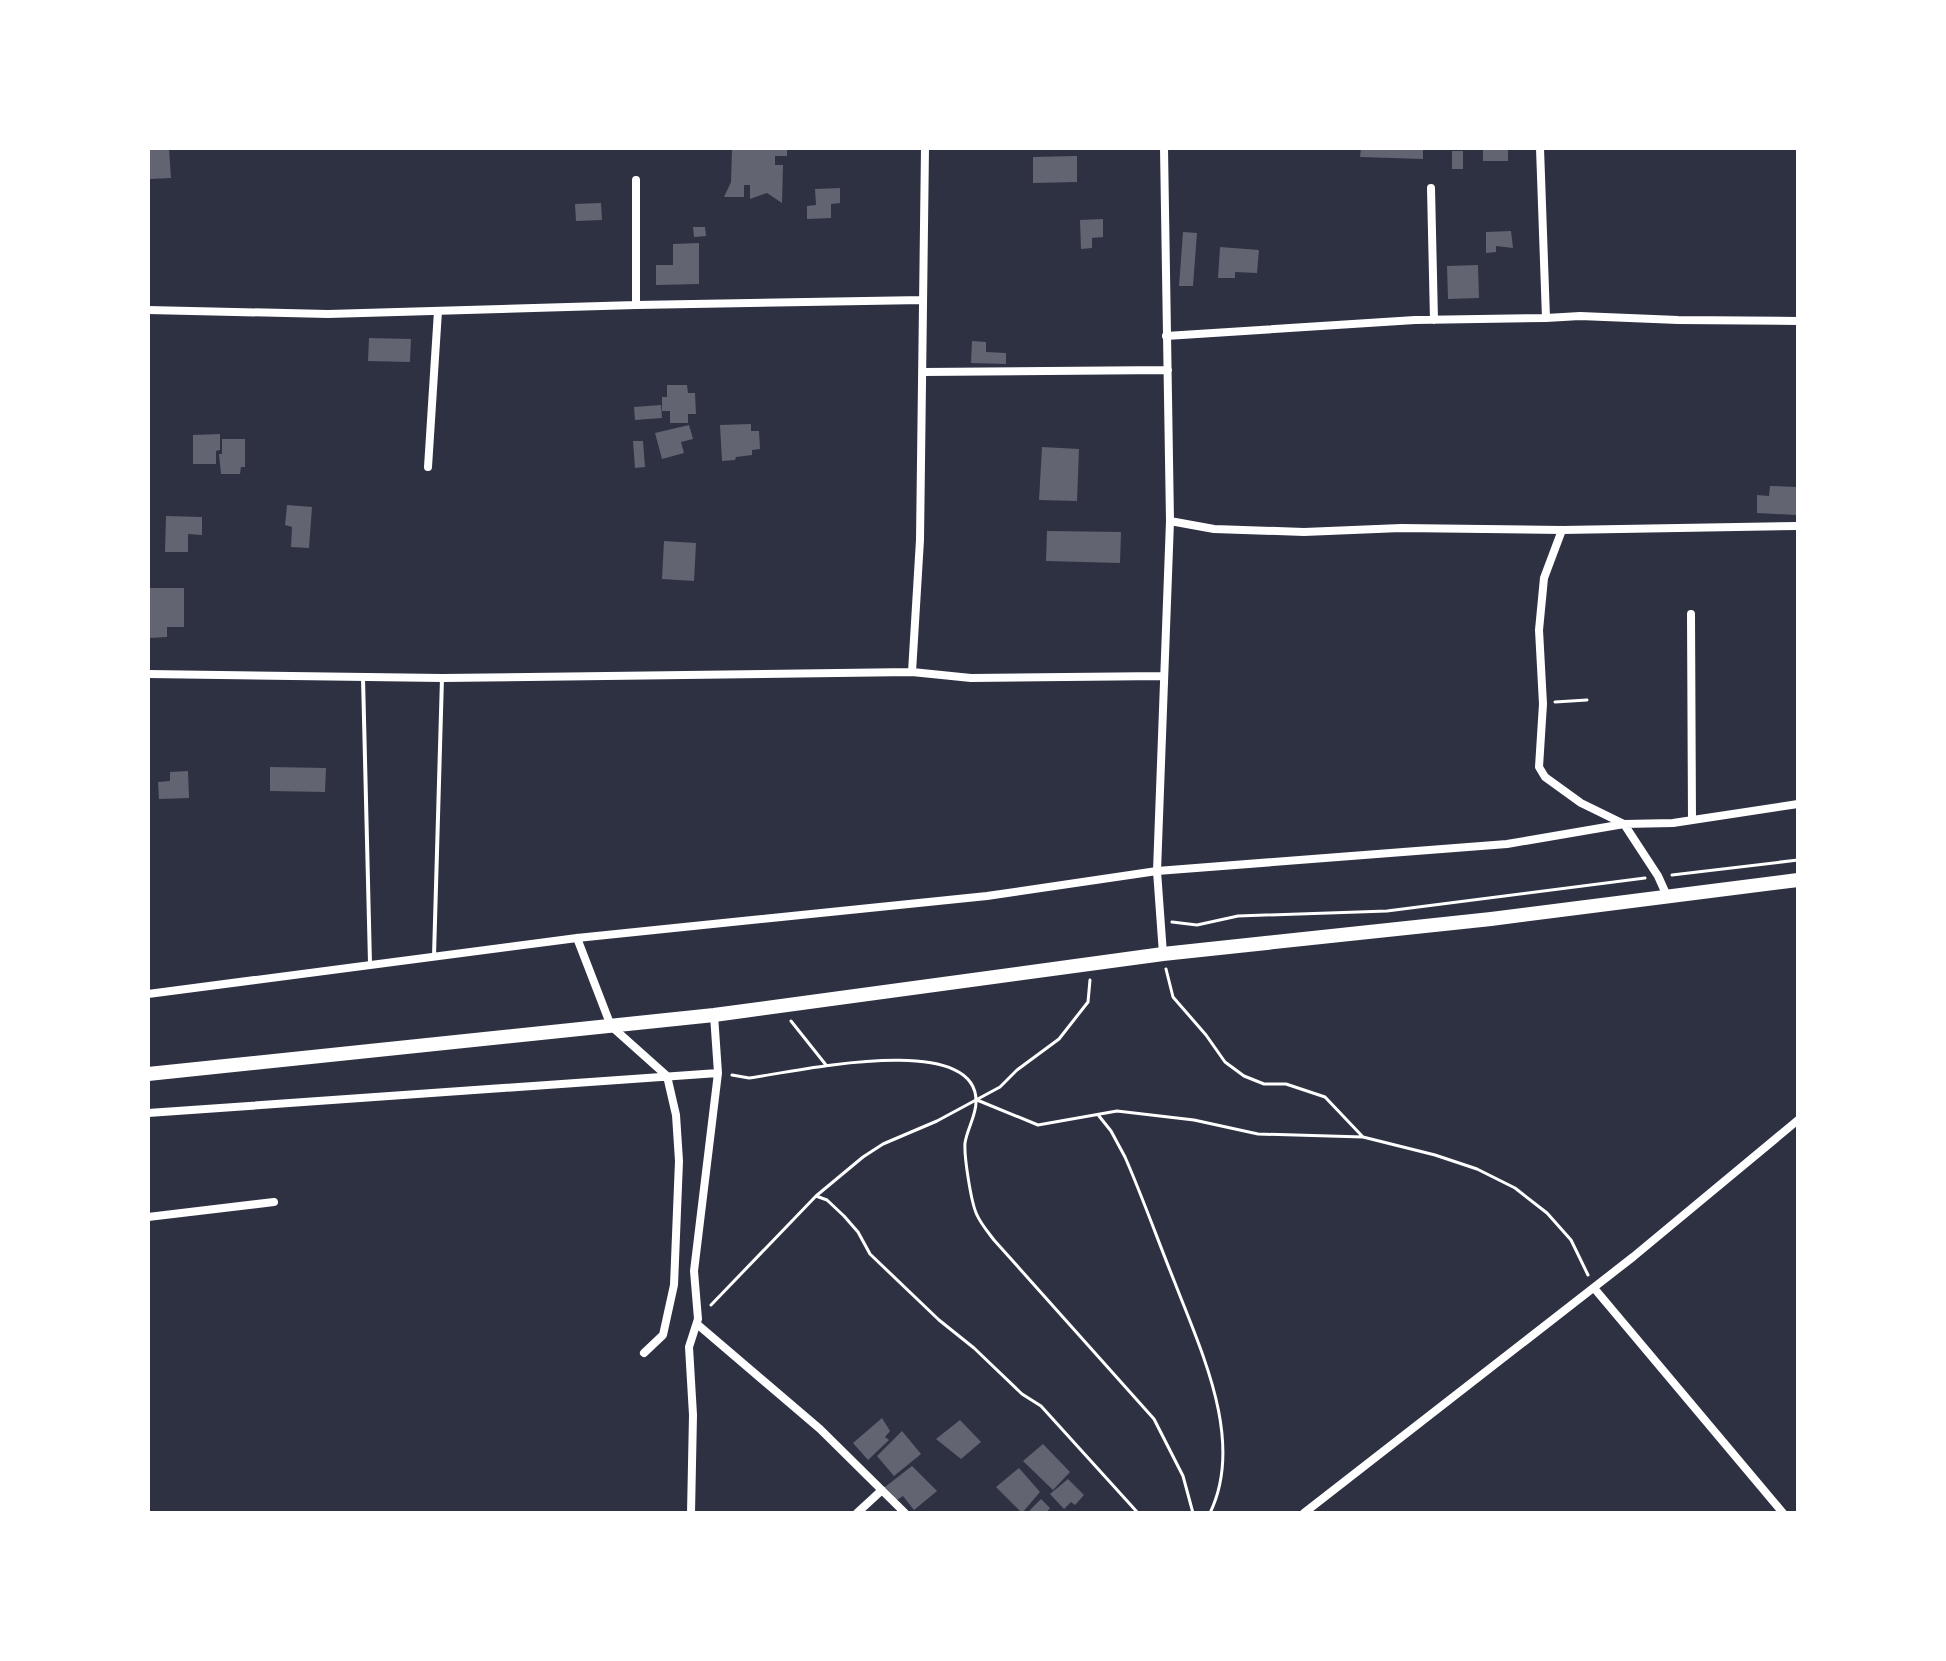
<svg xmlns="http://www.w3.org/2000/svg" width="1946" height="1661" viewBox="0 0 1946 1661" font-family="Arial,sans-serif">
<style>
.building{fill:#626471}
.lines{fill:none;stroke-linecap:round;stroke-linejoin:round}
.path{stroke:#fff;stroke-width:3}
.service{stroke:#fff;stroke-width:4}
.minor{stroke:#fff;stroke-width:8}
.trunk{stroke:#fff;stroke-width:14}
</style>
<rect width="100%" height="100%" fill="#2d3142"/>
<path class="building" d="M148,148H169L171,178L150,179Z
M732,148H787V156H775V165H783L782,203L767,193L750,199V185H744V197H724L731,182Z
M1361,148H1423V159L1360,157Z
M1483,148H1508V161H1483Z
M1452,151H1463V169H1452Z
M1077,156V182L1033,183V157Z
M840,188V203L831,204V218L807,219V206L816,205L815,189Z
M601,203L602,220L576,221L575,204Z
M1103,219V237L1092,238V248L1081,249L1080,220Z
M693,227H705L706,236L694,237Z
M1511,231L1513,248L1496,246V252L1486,253V232Z
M1183,232L1197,233L1193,286H1179Z
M699,243V284L656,285V265H673V244Z
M1220,247L1259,250L1257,273L1235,272V278H1218Z
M1478,265L1479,298L1448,299L1447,266Z
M369,338L411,339L410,362L368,361Z
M972,341L986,342V352L1006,353V364L971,363Z
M667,385H687L688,393H695L696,414H688V423H670V411H662V397H667Z
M661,405L662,418L635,420L634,407Z
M751,424V431H759L760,449L752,450V455L736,457L735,460L722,461L720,425Z
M689,425L693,439L681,442L684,453L662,459L655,433Z
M220,434V450L216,451V464H193V435Z
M222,439H245V467H241L240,474H221L219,454H222Z
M633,441H643L645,467L635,468Z
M1042,447L1079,449L1077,501L1039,500Z
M1770,486L1797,487V515L1757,513V495L1769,496Z
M287,505L312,507L309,548L291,547L292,527L285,525Z
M166,516L202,517V535L188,534V552H165Z
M1047,531L1121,532L1120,563L1046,561Z
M664,541L696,543L694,581L662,579Z
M149,588H184V627H167V637L149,638Z
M270,767L326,768L325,792L270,791Z
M188,771L189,798L159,799L158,782L170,781V772Z
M882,1418L890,1431L885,1437L889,1440L868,1460L853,1443Z
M960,1420L981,1442L961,1459L936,1439Z
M902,1431L921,1454L894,1476L877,1456Z
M1043,1444L1070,1472L1053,1490L1023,1461Z
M912,1466L937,1491L914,1510L903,1496L897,1500L885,1487Z
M1019,1468L1040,1492L1022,1513L996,1487Z
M1068,1479L1084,1495L1075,1505L1071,1502L1064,1509L1050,1494Z
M1041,1499L1050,1508L1046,1513H1027Z"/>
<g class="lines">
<path class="path" d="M1555,702L1587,700
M1672,875L1798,860
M1172,922L1197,925L1238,916L1387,911L1645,878
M1166,969L1173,997L1206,1035L1225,1062L1244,1076L1264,1084H1286L1325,1097L1363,1137
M791,1021L826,1065
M732,1075L749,1078C789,1073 978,1029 976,1102C976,1116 967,1129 965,1143C964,1156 971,1203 977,1215C981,1224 988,1232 994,1240L1154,1419L1183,1476L1193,1513
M977,1100L1038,1125L1117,1111L1194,1120L1258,1134L1363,1137L1435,1155L1477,1169L1515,1188L1547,1213L1571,1240L1588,1275
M1099,1116L1111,1131L1125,1157C1143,1198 1158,1241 1175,1283C1201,1351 1245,1441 1210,1513
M816,1196L827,1200L844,1216L858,1232L870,1254L939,1320L974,1348L1022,1394L1041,1406L1138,1513
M711,1305L816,1196L863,1157L883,1144L937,1121L1000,1087L1017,1070L1059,1039L1088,1002L1090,980"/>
<path class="service" d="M363,678L370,963
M434,956L442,678"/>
<path class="minor" d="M1431,188L1434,320
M636,305V180
M148,310L328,314L636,305L923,300
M1546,318L1580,316L1678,320L1798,321
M1166,336L1415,320L1546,318L1540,148
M923,372L1168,370
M428,467L438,311
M1170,521L1214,529L1304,532L1401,528L1562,530L1798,526
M1562,530L1544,578L1539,630L1543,704L1539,767L1545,777L1581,803L1624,824L1673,823L1798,804
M1691,614L1692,820
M912,672L920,540L925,148
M148,674L442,678L912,672L971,678L1164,676
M577,938L611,1026L667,1076L676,1115L679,1161L674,1285L663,1335L644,1353
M1163,954L1157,871L1170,521L1164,148
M148,994L577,938L987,896L1157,871L1507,844L1624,824L1658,876L1667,896
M148,1113L718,1073
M148,1217L274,1202
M1594,1288L1783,1513
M697,1324L820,1429L905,1513
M691,1513L693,1415L689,1347L698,1319L694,1271L718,1073L714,1015
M857,1513L882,1490
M1304,1513L1633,1257L1798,1120"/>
<path class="trunk" d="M148,1074L714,1015L1163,954L1491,919L1798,880"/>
</g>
<rect width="1946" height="1661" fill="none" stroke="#ffffff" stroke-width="300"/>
</svg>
